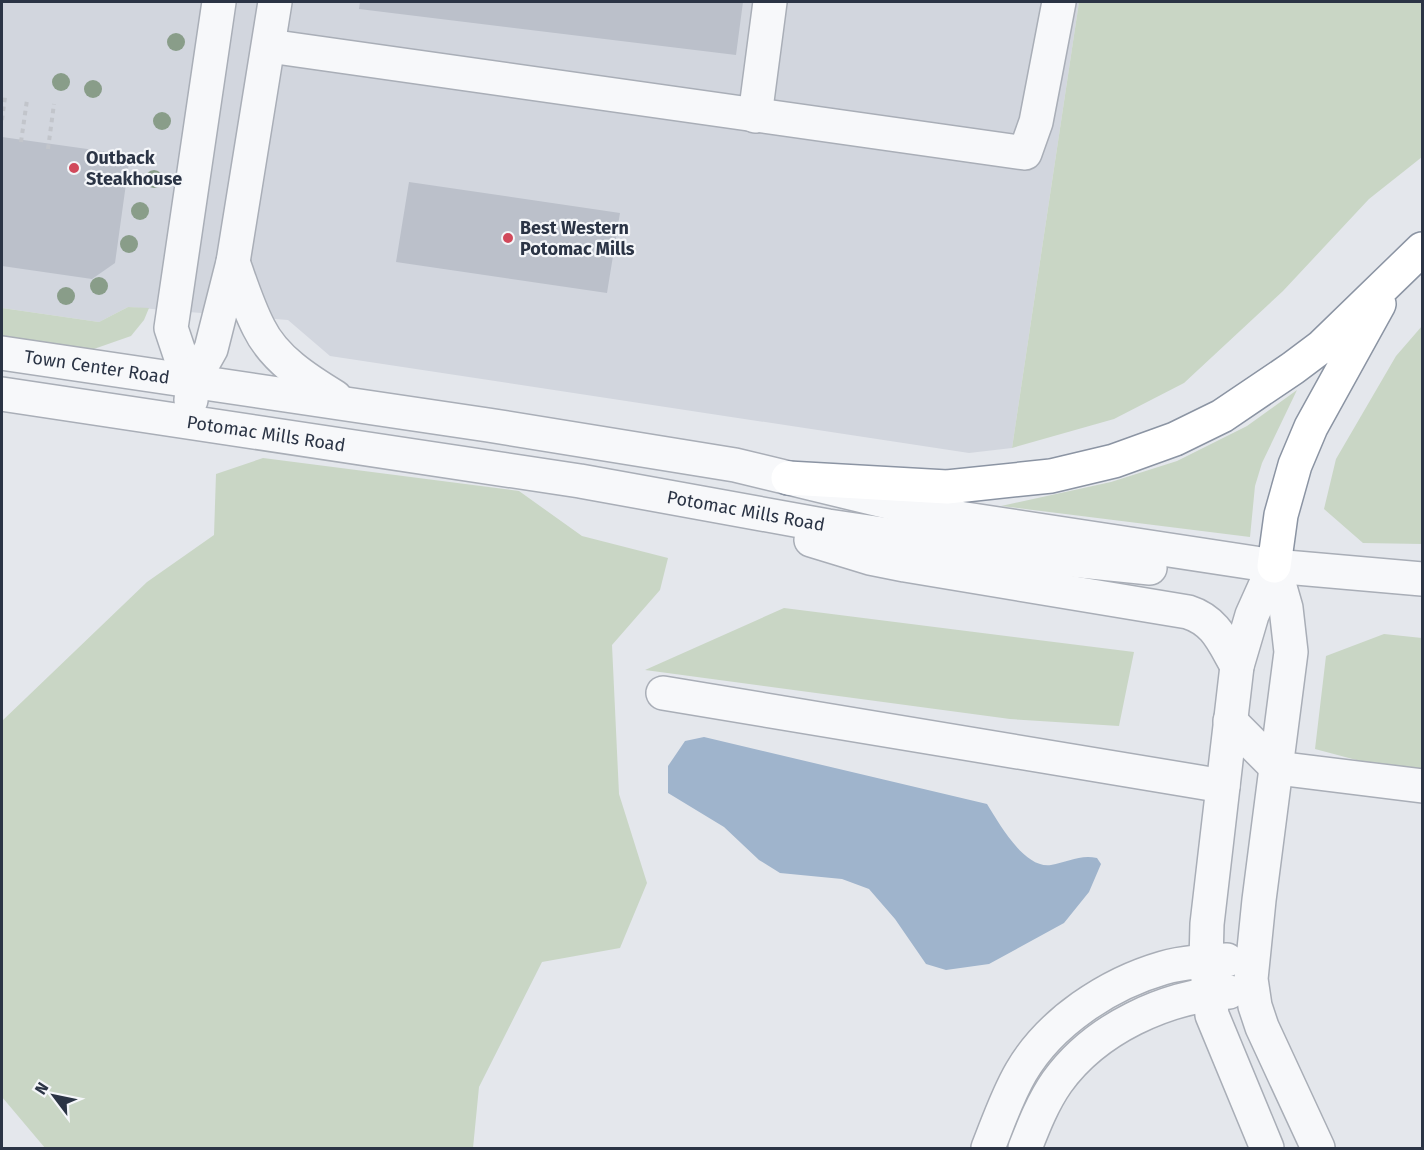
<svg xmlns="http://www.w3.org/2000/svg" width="1424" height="1150" viewBox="0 0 1424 1150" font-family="'Fira Sans',sans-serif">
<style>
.built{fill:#d2d6de}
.green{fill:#c9d6c5}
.water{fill:#9fb4cc}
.building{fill:#bbc0ca}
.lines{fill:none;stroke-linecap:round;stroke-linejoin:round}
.minor-casing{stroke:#a9aeb7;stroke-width:36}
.highway-casing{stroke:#8b94a3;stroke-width:36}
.path{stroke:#c2c5cb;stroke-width:4;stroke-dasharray:4.5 4.5;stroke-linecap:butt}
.minor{stroke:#f7f8fa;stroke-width:33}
.highway{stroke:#fff;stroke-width:33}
.tree{fill:#899d89}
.poi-dot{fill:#d1495b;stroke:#f4f6f9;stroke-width:2}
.labels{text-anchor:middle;stroke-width:4.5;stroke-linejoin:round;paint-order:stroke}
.poi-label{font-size:18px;font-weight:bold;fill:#2b3445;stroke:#f4f6f9;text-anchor:start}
.street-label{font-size:18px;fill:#2b3445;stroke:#f4f6f9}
</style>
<rect width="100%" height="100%" fill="#e4e7ec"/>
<path class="built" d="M2,2H1079L1012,448L969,453L330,356L288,320L128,307L99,322L2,308Z"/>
<path class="green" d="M1079,2H1422V157L1369,199L1283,291L1184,383L1114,419L1012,448Z
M128,307L149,308L144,320L131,336L91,350L2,338V308L99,322Z
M1422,326V544L1363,543L1324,509L1336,459L1396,356Z
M1297,390L1262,463L1255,486L1250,537L1001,506L1111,482L1177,461L1247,426Z
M263,458L519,491L582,536L668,558L660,590L612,645L619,794L647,883L620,948L542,962L479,1087L473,1148H45L2,1097V721L147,582L214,535L216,474Z
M784,608L1134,652L1119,726L1010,719L645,670Z
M1384,634L1422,638V769L1379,766L1315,749L1326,656Z"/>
<path class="water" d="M704,737L987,804C999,823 1024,869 1051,865C1067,862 1081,854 1097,858L1101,864L1089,892L1064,923L989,964L946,970L926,964L895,919L869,889L842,879L780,873L759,860L724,827L668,793V766L685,741Z"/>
<path class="building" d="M360,2H743L736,55L359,9Z
M2,137L130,155L115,263L92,279L2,266Z
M409,182L620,213L607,293L396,262Z"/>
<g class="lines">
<g class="minor-casing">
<g id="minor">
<path d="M269,46L1025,153L1036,122L1059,2"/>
<path d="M755,116L770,2"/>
<path d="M233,262C241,284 248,307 259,328C274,359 307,380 335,397"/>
<path id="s1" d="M2,353L488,425L735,465L946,516L1274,566L1422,579"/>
<path d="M193,381L180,355L171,328L219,2"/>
<path id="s2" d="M2,394L580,481L828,526L1032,556L1150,568"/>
<path d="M191,400L193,381L211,349L233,262L275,2"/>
<path d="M811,540L870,558L905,565L1188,612C1216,621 1223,642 1237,666"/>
<path d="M1274,566L1286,608L1291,652L1259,900L1251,979L1255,1006L1262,1027L1318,1148"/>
<path d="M663,693L1223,786"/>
<path d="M1230,721L1277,768L1422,786"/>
<path d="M988,1148C998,1123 1007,1096 1021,1072C1050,1022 1108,984 1163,968C1184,962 1206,961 1227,960"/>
<path d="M1025,1148C1034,1125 1043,1102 1057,1082C1096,1028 1165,997 1229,992"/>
<path d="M1267,1148L1212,1015L1206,961L1207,924L1237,666L1252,615L1274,566"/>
</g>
</g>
<g class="highway-casing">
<path id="highway" d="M788,478L947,487L1051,476L1114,461L1175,439L1222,416L1293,368L1321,347L1422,249
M1274,566L1281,515L1295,465L1311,427L1379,304"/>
</g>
<path class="path" d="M2,120L5,97
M21,142L27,100
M48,149L54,104"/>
<use href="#minor" class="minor"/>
<use href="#highway" class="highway"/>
</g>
<g class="tree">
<circle cx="176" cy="42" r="9"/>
<circle cx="61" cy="82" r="9"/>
<circle cx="93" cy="89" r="9"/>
<circle cx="162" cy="121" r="9"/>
<circle cx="154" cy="179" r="9"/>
<circle cx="140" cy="211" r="9"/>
<circle cx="129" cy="244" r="9"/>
<circle cx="99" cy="286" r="9"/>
<circle cx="66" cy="296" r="9"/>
</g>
<g class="poi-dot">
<circle cx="74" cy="168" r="6"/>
<circle cx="508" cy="238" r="6"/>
</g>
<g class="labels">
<g class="poi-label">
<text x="86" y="164">Outback<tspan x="86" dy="21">Steakhouse</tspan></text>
<text x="520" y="234">Best Western<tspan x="520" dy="21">Potomac Mills</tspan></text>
</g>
<g class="street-label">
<text dy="6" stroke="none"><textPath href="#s1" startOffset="96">Town Center Road</textPath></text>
<text dy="6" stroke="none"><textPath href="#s2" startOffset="267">Potomac Mills Road</textPath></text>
<text dy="6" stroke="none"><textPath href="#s2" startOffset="753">Potomac Mills Road</textPath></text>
</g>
</g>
<rect width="1424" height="1150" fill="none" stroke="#2b3445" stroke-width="6"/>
<g transform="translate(54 1096) rotate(302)" stroke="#f4f6f9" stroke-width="4.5" paint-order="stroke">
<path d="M0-4.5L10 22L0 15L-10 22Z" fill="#2b3445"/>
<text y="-9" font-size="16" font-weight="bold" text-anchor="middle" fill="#2b3445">N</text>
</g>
</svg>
